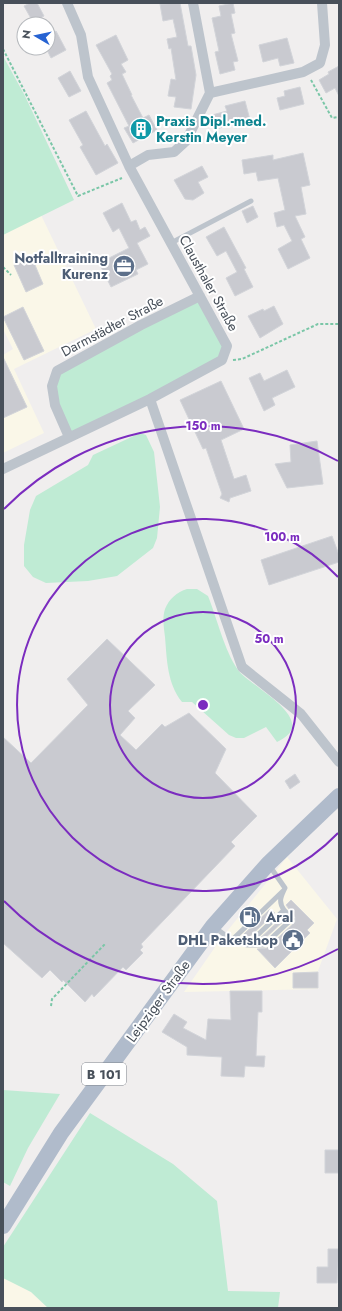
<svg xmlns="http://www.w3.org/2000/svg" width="342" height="1311" viewBox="0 0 342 1311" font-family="Jost,sans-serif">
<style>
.commercial{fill:#faf7e8}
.green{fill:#bfebd4}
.building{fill:#c9cad0;stroke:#d2d4d9}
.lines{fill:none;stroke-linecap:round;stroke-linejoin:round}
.path{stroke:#7ac6a7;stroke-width:2;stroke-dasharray:3 2;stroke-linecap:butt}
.service{stroke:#bdc4cc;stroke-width:5}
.minor{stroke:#bdc4cc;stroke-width:10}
.primary{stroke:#b0bbcb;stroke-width:16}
.ring{fill:none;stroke:#7b2cbf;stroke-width:2}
.labels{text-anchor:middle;stroke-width:4;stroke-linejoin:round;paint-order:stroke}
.shield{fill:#fff;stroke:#7f848c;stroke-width:1}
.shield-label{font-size:13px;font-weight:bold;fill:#48505a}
.culture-label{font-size:14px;font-weight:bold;fill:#0d838f;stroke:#fff;text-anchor:start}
.service-label{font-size:14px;font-weight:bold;fill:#4e5e75;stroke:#fff;text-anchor:end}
.street-label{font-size:14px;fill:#48505a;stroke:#fff}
.centre{fill:#7b2cbf;stroke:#fff;stroke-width:2}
.ring-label{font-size:12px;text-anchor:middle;font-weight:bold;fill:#7b2cbf;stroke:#fff;stroke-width:4;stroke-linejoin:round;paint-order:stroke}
</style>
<rect width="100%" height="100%" fill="#f0eeee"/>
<path class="commercial" d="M41,215L96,329L14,369L44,433L3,453V355L13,349L3,329V234Z
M287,857L337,919L318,971V989L184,992L220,940Z
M3,1277L31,1292L48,1308H3Z"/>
<path class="green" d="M3,56L25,96L74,200L3,235Z
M200,296L227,346L222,360L69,437L55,405L57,371Z
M140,433L146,435L154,452L160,507L157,538L153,548L117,576L88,581L46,583L33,577L24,566V545L30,510L36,496L88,465L93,455Z
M187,589H197L208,596C217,618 224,650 238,670C248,685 324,721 277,742L266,727L244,738H236L229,735L192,702H182C167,683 167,660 165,637C164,628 162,618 165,609C169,599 177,592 187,589Z
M3,1090L60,1094L28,1148L10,1186L3,1182Z
M90,1113L173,1164L217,1201L228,1291L280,1292L278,1308H48L31,1292L3,1278V1247Z"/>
<path class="building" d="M30,3H37L44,16L33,22L24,6Z
M180,3L188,46H191L196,75L191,109L174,107L176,97L168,96L171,79L176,80L171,48L169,49L167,39L177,37L173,19L163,21L160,4Z
M233,3L235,13L231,14L235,33L231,34L238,61L233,62L235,70L220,74L215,52L219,51L212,18L221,16L219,6Z
M56,31L66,50L51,58L48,52V36Z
M116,35L128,60L121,64L126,72L122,74L132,95H131L143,118L149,115L157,130L133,143L124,128L129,126L107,83L112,80L110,76L112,74L96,45Z
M287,38L294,63L280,66L278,58L263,62L259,45Z
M339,66V96L335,88L326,93L319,80L329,74L328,72Z
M70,71L81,91L69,97L58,78Z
M300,87L304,104L280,110L277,98L285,96L284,91Z
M245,101L250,120L216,129L212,115L227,111L225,106Z
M86,111L105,146L107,144L118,163L96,175L80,147L83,145L69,120Z
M303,153L310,185L301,187L306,214L295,216L305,237L301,239L310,258L288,269L278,249L292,241L284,225L277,227L274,213L285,210L278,178L258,181L256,172L244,174L242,160L273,155V160Z
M202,166L208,177L198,182L204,193L193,200L185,199L174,180Z
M122,203L131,222L136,220L140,230L145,227L150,236L137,243L148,264L136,270L138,274L111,287L99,263L129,248L119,228L113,232L103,213Z
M253,206L258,217L247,223L242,211Z
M224,227L246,268L244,269L253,287L235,296L226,278L237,272L226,251L217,256L206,237Z
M32,258L43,284L26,292L14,265Z
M274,306L283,324L260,338L248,316L263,309L264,311Z
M23,307L44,351L24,360L3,317Z
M3,357L27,407L3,418Z
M287,370L295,387L272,398L275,405L264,411L249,378L260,373L264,381Z
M221,381L244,429L221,440L234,479L246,475L251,491L230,498L229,502L220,498L222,494L206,448L203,449L180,400Z
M317,441L323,484L287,488L275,464L291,462L290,445Z
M332,536L339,555V562L269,585L261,560Z
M107,639L155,685L128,711L135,718L120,735L136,750L162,724L165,727L189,713L226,749L215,773L257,816L231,842L235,846L141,944L143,947L140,950L143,953L126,970L123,967L94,997L92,994L85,1002L63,980L62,982L50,970L42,978L3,943V737L31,763L88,705L67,679Z
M295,774L300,782L290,789L285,781Z
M291,900L314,923L307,930L310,933L275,968L257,949L267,948L295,922V917L286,905Z
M270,909L275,913L247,939L243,935Z
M284,916L286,919L262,941H257Z
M318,972V988H293V973Z
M230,991H262V1012H258L256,1056H265L264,1067L245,1066L244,1077L221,1076L222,1057L187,1055V1047L162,1032L174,1014L187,1022L183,1028L206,1040L208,1019L231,1020Z
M325,1150H339V1173H325Z
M328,1249H339L337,1283H317V1267H328Z"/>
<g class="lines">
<path class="path" d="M3,49L78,196L122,178
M311,80L332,118L339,117
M3,267L11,275
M233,360L242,359L318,324H339
M51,1006L52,999L105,944"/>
<path class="service" d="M171,243L251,201
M214,927L232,940L247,945L284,910C278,902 281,896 285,888L269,865
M232,940L283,891
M247,945H264L292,919L284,910"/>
<path class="minor" d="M210,93L303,72L320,63L325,45L322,3
M129,166L148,155L174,152L186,141L210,93L193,3
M150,399L242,667L301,714L339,762
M69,437L55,405L52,386L57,371L141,325L200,296
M3,469L150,399L222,360L227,346L129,166L88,77L81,35L67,3"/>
<path class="primary" d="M3,1226L61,1133L213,926L268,864L339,796"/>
</g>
<g class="ring">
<circle cx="203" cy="705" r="93"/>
<path d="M338 833A186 186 0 1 1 338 577"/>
<path d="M338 949A279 279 0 0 1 4 901M4 509A279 279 0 0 1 338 461"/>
</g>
<defs>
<g id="building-disc" transform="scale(1.15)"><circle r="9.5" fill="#0f9aa8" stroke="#fff"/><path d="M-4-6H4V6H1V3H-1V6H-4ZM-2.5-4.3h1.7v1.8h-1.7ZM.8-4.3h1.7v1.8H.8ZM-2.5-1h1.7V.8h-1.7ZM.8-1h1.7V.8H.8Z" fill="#fff"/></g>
<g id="office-disc" transform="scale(1.15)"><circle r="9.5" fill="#5c6f8a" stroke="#fff"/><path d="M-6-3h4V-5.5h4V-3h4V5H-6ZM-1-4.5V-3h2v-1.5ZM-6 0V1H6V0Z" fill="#fff"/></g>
<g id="fuel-disc" transform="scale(1.15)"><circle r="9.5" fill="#5c6f8a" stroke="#fff"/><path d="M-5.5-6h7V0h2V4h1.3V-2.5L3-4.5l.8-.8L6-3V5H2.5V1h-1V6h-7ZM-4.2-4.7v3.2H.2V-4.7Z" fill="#fff"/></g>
<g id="civic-disc" transform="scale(1.15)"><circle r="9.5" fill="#5c6f8a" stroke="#fff"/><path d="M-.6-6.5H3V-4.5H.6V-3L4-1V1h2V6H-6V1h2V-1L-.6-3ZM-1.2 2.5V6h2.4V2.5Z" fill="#fff"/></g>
</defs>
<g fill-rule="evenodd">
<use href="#building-disc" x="141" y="129"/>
<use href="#office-disc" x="124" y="266"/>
<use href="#fuel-disc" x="250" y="917"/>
<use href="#civic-disc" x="293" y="940"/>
</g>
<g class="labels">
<rect class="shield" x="82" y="1063" width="44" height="22" rx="3"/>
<g class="shield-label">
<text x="104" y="1079">B 101</text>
</g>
<g class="culture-label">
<text x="156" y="126">Praxis Dipl.-med.<tspan x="156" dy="16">Kerstin Meyer</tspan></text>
</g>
<g class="service-label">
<text x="108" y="263">Notfalltraining<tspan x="108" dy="16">Kurenz</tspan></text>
<text x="266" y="922" text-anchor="start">Aral</text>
<text x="278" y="945">DHL Paketshop</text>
</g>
<g class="street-label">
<text transform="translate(209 283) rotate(61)" y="5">Clausthaler Straße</text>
<text transform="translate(112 326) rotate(-28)" y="5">Darmstädter Straße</text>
<text transform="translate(158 1001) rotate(-54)" y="5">Leipziger Straße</text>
</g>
</g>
<circle cx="203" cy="705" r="6" class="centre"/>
<g class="ring-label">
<text x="203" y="430">150 m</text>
<text x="282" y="541">100 m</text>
<text x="269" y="643">50 m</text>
</g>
<rect width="342" height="1311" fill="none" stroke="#48505a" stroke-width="8"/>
<g transform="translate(36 36) rotate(279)"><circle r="19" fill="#ffffff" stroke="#b6b9bd"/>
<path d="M0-3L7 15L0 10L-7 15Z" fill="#2763d2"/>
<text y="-6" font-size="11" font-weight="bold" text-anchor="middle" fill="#48505a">N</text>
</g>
</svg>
